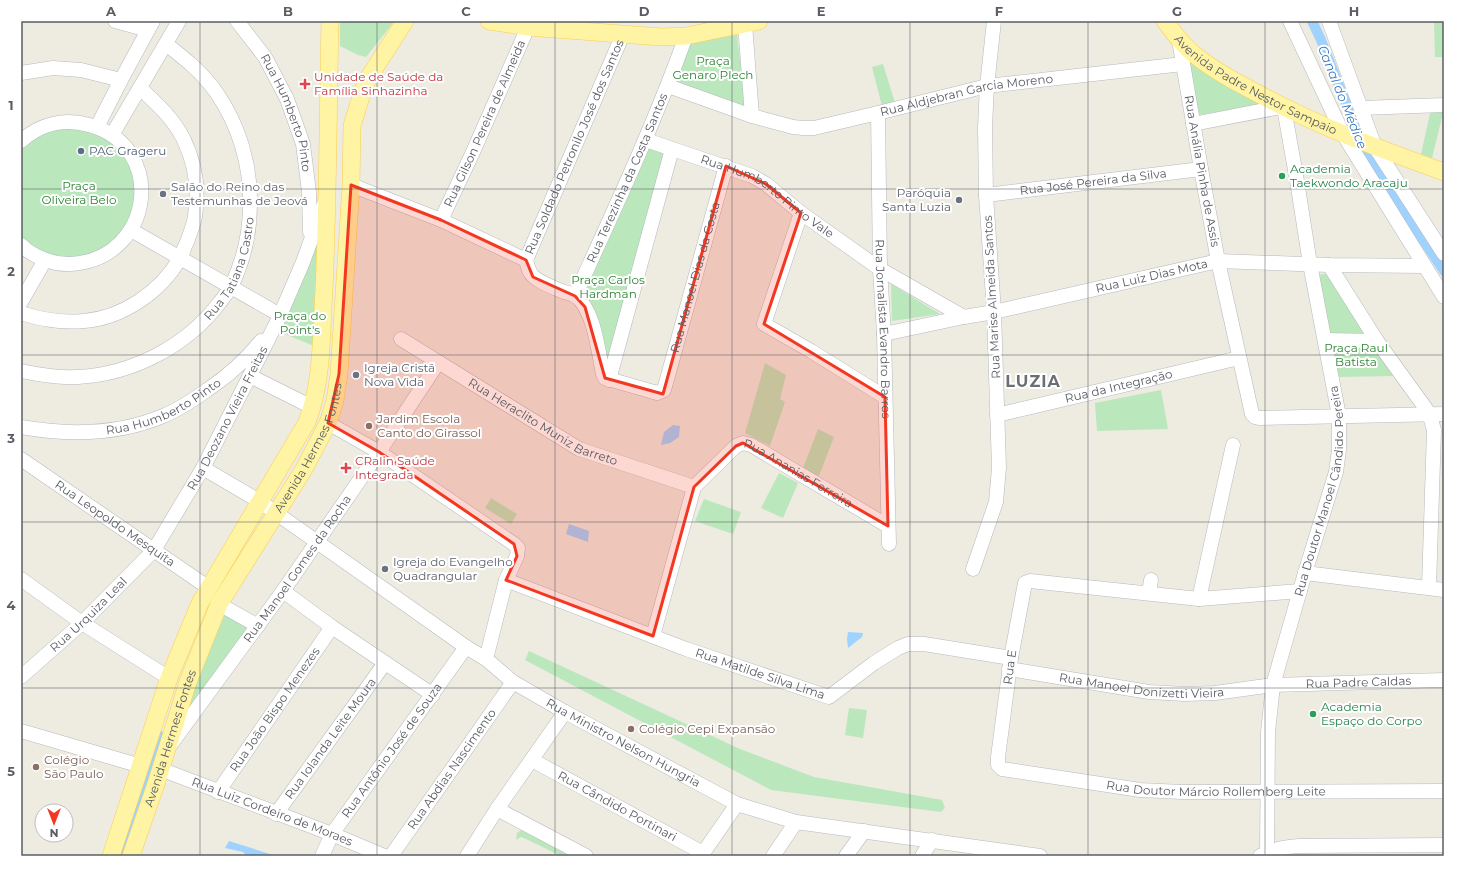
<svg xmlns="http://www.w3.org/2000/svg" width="1465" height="877" viewBox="0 0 1465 877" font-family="Montserrat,sans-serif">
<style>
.green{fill:#bbe7bc}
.water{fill:#9fd2ff}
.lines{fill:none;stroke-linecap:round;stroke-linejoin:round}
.canal{stroke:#9fd2ff;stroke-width:10}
.minor-casing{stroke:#b6b9be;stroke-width:15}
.major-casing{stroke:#fbcf4d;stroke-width:18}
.minor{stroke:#fff;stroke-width:14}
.major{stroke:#fff3a4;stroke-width:17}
.marked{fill:#f43720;fill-opacity:0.2;stroke:#f43720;stroke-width:3;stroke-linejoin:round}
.grid{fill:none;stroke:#595d63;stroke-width:1;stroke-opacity:0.55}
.health-dot{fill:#e0444e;stroke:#fff;stroke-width:1.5}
.service-dot{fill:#5c6f8a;stroke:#fff;stroke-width:1.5}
.leisure-dot{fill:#2e9e5b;stroke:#fff;stroke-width:1.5}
.worship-dot{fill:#6b7280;stroke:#fff;stroke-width:1.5}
.education-dot{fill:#8d6e63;stroke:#fff;stroke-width:1.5}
.labels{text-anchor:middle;stroke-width:4;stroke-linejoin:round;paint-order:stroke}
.park-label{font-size:12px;fill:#2e8535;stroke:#fff}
.health-label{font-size:12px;fill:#be3a42;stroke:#fff;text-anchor:start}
.street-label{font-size:12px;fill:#595d63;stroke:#fff}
.service-label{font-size:12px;fill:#4e5e75;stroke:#fff;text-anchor:start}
.leisure-label{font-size:12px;fill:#27864d;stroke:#fff;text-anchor:start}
.worship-label{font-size:12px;fill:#5b616d;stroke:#fff;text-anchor:start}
.education-label{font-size:12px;fill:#785e54;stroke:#fff;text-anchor:start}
.water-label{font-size:13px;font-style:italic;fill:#3877c1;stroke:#fff}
.district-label{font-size:16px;font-weight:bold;letter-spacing:1px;fill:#6a6f75;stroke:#fff}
.neatline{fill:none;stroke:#595d63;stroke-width:1.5}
.grid-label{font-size:13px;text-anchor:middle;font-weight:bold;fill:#595d63}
</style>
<rect width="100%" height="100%" fill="#eeebe1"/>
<path class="green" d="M340,21H389L393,23L366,57L358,55L340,46Z
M1434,21H1444V57H1435Z
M737,35L746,107L675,83L691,42Z
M1188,59L1262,105L1198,115Z
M883,64L895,103L882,106L872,67Z
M1431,109H1444L1432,158L1421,154Z
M46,128H93L130,158L138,181L130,227L98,256L55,260L21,241V144Z
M646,141L671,150L610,373L595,310L580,291Z
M319,237L314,346L280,332Z
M1332,273L1394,376L1338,377L1317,275Z
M891,284L940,314L892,321Z
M765,363L786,375L780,399L785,402L770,446L745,433Z
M1161,390L1168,429L1097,431L1095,403Z
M818,429L834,437L819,476L803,468Z
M779,473L798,483L783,518L761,508Z
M491,498L517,514L511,524L485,508Z
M704,499L741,512L733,534L695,521Z
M225,614L248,628L180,723L218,628Z
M529,651L740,749L814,777L942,800L945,808L941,812L771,790L525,660Z
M849,708L867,710L863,738L845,735Z
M521,830L563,851L565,853L564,854L559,855L524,838L521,837L516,840L517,833Z"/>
<path class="water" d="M673,425L680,426L679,437L670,443L661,445L664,432Z
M569,524L589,531L588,542L566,534Z
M848,632L863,633L862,637L848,648L847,639Z
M229,841L276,856H247L243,852L225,848Z"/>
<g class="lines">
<path class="canal" d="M1312,21L1321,40L1366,154L1444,271
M122,856L160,736"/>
<g class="minor-casing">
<g id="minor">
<path d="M115,21L148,30"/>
<path id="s1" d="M237,21L265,57L287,99L303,144L309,192L310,232"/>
<path d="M1290,21L1343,134L1444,297"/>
<path d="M1329,21L1375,147L1444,254"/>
<path d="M745,24L752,116"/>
<path id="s2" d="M1179,40L1201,169L1218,261L1252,414L1255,417L1259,418L1444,414"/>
<path d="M21,73L53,68L81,70L121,80"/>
<path id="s3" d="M668,86L752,116L793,127L803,128H814L878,113L987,86L1183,64"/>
<path d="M1361,108L1444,105"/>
<path id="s4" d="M878,113L880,269L884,334L889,544"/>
<path d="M1193,124L1281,107"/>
<path d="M97,127L121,80L153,21"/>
<path d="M112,135L179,21"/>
<path id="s5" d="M646,140L752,176L766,184L801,213L880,269L964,317"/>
<path d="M21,141C40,124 64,118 89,125C168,146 154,259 71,264C54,265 33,257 21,245"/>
<path id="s6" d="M351,185L441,220L526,260C527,264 528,268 530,272C534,281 555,288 564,292C568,293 573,294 576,296C595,312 598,351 603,374L605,378L657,393L664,390L726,166"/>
<path id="s7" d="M986,195L1201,169"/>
<path d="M801,213L764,324L811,351L885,397"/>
<path id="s8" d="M441,220L473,152L528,27"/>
<path d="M131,230L280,315"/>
<path id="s9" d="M526,260L623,34"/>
<path d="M1329,265L1377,341L1429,413L1434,430L1429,587"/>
<path id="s10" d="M575,296C614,210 654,125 686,36"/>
<path d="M21,302L45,260"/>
<path d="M21,313C42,320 62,323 84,321C122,318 161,292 180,258C183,253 184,247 187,242C190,233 194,225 195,216C199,190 195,162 183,138C173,118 156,103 140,88"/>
<path id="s11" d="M884,334L964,317L994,312L1218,261L1329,265L1423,266"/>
<path id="s12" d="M401,339L579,449L694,487"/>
<path d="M1325,340L1377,341"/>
<path id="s13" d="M21,371C40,375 59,378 78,377C133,374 187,346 220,302C224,297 228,292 231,287C243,262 250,233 250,205C251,165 239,125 216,92C202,72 184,58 166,44"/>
<path d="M250,376L312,407"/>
<path d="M609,380L672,149"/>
<path id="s14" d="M997,415L1239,358"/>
<path d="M328,423L379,452L514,544L518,548L517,556L506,580L486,659"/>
<path id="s15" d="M21,427C67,435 118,435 163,416C178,410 193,400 207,390C228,376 245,361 261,341"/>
<path id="s16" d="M21,459L209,588"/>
<path id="s17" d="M203,468L259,501L466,647L486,659L513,682L565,712L737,804L796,822L1040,856"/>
<path d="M973,569L996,502L999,468L994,312L986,195L985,127L987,86L994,21"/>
<path d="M1305,573L1444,590"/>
<path d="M21,579L82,623L169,678"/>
<path id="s18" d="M506,580L686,649L829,697L874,663L898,648L908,644H924L1011,658"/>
<path d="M283,591L332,627L433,695"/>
<path id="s19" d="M1300,591L1199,599L1030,581L1025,583L1011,658L998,757V765L1002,769L1140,790L1182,792L1444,791"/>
<path d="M1149,593L1151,580"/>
<path d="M1199,599L1233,445"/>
<path d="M219,604L258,626"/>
<path id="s20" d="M653,636L694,487L736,446L743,443L751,445L888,526"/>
<path id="s21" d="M1009,669L1149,692L1185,694L1215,693L1273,685L1444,680"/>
<path id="s22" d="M21,677L82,623L154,550L203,468L278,320L303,262L325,201"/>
<path d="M21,731L141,766"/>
<path id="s23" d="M171,744L283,591L379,452L438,363"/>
<path id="s24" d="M532,760L703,853"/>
<path id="s25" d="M160,769L332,834L384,856"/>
<path id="s26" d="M218,792L332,627"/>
<path d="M497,809L586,856"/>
<path id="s27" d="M276,814L385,663"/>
<path id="s28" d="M1267,852L1268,732L1273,685L1305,573L1336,472L1339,450V416L1310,264L1297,181L1284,108"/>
<path id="s29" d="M322,856L332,834L466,647"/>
<path id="s30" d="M391,856L513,682"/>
<path d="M467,856L497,809L565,712"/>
<path d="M701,856L737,804"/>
<path d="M773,856L796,822"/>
<path d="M846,856L864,831"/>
<path d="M922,856L932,840"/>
<path d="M1260,856C1272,849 1285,847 1299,846L1444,845"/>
</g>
</g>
<g class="major-casing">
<g id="major">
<path d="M489,21L528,27L661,37L686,36L759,21"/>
<path id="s31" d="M1165,21C1174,33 1183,46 1195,55C1213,70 1236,82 1257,93C1317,126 1380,149 1444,172"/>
<path d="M111,856L169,678L200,603L307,422C323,381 321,334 324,290C328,200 328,111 330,21"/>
<path id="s32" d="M131,856L156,784L188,682L219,604L304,469L328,423L335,401L339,374L351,185L352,126L363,90L369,77L405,21"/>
</g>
</g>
<use href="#minor" class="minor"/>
<use href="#major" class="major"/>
</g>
<path class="marked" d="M726,166L766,184L801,213L764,324L885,397L888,526L743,443L736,446L694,487L653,636L506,580L517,556L514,544L379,452L328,423L339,374L351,185L441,220L526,260L533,277L575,296L585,307L605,378L663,394Z"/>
<path class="grid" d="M200,21V856M377,21V856M555,21V856M732,21V856M910,21V856M1088,21V856M1265,21V856M21,189H1444M21,355H1444M21,522H1444M21,688H1444"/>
<g class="health-dot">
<path d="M303 78h4v4h4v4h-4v4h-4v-4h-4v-4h4z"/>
<path d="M344 462h4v4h4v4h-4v4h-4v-4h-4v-4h4z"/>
</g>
<circle class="service-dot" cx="81" cy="151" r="4"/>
<g class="leisure-dot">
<circle cx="1282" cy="176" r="4"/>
<circle cx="1313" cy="714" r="4"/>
</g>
<g class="worship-dot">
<circle cx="163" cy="194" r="4"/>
<circle cx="959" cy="200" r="4"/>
<circle cx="356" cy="375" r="4"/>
<circle cx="385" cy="569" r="4"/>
</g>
<g class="education-dot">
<circle cx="369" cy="426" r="4"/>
<circle cx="631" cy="729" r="4"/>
<circle cx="36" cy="767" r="4"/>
</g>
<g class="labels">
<g class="park-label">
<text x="713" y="65">Praça<tspan x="713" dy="14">Genaro Plech</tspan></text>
<text x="79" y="190">Praça<tspan x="79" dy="14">Oliveira Belo</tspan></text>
<text x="608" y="284">Praça Carlos<tspan x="608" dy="14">Hardman</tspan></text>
<text x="300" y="320">Praça do<tspan x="300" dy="14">Point's</tspan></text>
<text x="1356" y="352">Praça Raul<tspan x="1356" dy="14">Batista</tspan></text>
</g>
<g class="health-label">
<text x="314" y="81">Unidade de Saúde da<tspan x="314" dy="14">Família Sinhazinha</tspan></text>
<text x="355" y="465">CRalin Saúde<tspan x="355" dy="14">Integrada</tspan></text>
</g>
<g class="street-label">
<text dy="4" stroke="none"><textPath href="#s31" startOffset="113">Avenida Padre Nestor Sampaio</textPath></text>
<text dy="4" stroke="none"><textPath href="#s3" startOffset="309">Rua Aldjebran Garcia Moreno</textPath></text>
<text dy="4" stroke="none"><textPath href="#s1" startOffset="106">Rua Humberto Pinto</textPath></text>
<text dy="4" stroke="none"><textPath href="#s8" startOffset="106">Rua Gilson Pereira de Almeida</textPath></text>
<text dy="4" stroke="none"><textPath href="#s9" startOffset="123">Rua Soldado Petronilo José dos Santos</textPath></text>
<text dy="4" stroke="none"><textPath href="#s2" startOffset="133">Rua Anália Pinha de Assis</textPath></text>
<text dy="4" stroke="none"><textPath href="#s10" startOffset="129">Rua Terezinha da Costa Santos</textPath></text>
<text dy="4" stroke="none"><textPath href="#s7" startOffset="108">Rua José Pereira da Silva</textPath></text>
<text dy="4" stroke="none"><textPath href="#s5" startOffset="135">Rua Humberto Pinto Vale</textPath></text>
<text dy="4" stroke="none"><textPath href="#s13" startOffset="258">Rua Tatiana Castro</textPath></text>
<text dy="4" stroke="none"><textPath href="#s11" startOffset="274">Rua Luiz Dias Mota</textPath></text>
<text dy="4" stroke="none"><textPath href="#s6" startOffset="523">Rua Manoel Dias da Costa</textPath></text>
<text transform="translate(992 297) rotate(-93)" y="4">Rua Marise Almeida Santos</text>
<text dy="4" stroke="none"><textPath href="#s4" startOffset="216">Rua Jornalista Evandro Barros</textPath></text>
<text dy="4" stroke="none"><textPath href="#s14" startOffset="125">Rua da Integração</textPath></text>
<text dy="4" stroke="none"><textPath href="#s15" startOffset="148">Rua Humberto Pinto</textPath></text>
<text dy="4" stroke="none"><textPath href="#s22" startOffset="335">Rua Deozano Vieira Freitas</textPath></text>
<text dy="4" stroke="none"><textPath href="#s12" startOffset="165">Rua Heraclito Muniz Barreto</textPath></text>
<text dy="4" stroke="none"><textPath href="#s32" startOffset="448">Avenida Hermes Fontes</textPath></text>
<text dy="4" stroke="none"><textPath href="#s20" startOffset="284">Rua Ananias Ferreira</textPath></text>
<text dy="4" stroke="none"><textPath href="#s28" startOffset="368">Rua Doutor Manoel Cândido Pereira</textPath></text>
<text dy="4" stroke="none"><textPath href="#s16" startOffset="114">Rua Leopoldo Mesquita</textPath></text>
<text dy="4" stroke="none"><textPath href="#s23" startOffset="216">Rua Manoel Gomes da Rocha</textPath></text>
<text dy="4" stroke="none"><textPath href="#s22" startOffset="92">Rua Urquiza Leal</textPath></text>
<text transform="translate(1010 667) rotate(-82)" y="4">Rua E</text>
<text dy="4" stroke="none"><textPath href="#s18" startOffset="271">Rua Matilde Silva Lima</textPath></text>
<text dy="4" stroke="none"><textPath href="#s21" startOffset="352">Rua Padre Caldas</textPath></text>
<text dy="4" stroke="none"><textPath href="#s21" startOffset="134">Rua Manoel Donizetti Vieira</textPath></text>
<text dy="4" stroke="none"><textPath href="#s26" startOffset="100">Rua João Bispo Menezes</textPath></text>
<text dy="4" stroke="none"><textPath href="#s27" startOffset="93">Rua Iolanda Leite Moura</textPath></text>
<text dy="4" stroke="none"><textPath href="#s32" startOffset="124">Avenida Hermes Fontes</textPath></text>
<text dy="4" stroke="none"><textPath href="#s17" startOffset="503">Rua Ministro Nelson Hungria</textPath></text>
<text dy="4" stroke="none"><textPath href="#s29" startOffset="127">Rua Antônio José de Souza</textPath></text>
<text dy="4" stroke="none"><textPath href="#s30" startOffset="106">Rua Abdias Nascimento</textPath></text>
<text dy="4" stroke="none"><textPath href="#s19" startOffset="682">Rua Doutor Márcio Rollemberg Leite</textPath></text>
<text dy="4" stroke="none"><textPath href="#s24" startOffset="97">Rua Cândido Portinari</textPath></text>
<text dy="4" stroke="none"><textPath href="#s25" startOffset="120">Rua Luiz Cordeiro de Moraes</textPath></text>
</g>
<g class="service-label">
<text x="89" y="155">PAC Grageru</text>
</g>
<g class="leisure-label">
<text x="1290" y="173">Academia<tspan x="1290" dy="14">Taekwondo Aracaju</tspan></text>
<text x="1321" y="711">Academia<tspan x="1321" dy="14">Espaço do Corpo</tspan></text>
</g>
<g class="worship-label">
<text x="171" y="191">Salão do Reino das<tspan x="171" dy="14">Testemunhas de Jeová</tspan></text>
<text x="951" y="197" text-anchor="end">Paróquia<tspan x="951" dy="14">Santa Luzia</tspan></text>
<text x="364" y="372">Igreja Cristã<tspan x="364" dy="14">Nova Vida</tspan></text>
<text x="393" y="566">Igreja do Evangelho<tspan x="393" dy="14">Quadrangular</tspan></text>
</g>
<g class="education-label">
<text x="377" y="423">Jardim Escola<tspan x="377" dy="14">Canto do Girassol</tspan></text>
<text x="639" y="733">Colégio Cepi Expansão</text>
<text x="44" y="764">Colégio<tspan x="44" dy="14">São Paulo</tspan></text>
</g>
<g class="water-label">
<text transform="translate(1343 97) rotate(68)" y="5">Canal do Médice</text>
</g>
<g class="district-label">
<text x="1033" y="387">LUZIA</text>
</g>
</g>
<rect width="1465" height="877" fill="none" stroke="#ffffff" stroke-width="44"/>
<g transform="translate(54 823) rotate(180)"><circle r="19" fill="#ffffff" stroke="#bdbec1"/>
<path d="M0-3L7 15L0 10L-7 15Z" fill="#f43720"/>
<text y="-6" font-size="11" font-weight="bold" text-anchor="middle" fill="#595d63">N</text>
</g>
<rect x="22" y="22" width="1421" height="833" class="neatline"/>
<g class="grid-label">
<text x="111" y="16">A</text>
<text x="288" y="16">B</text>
<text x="466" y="16">C</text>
<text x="644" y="16">D</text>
<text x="821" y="16">E</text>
<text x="999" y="16">F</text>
<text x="1177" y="16">G</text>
<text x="1354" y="16">H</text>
<text x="11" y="110">1</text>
<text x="11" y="276">2</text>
<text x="11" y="443">3</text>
<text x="11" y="610">4</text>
<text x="11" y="776">5</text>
</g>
</svg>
